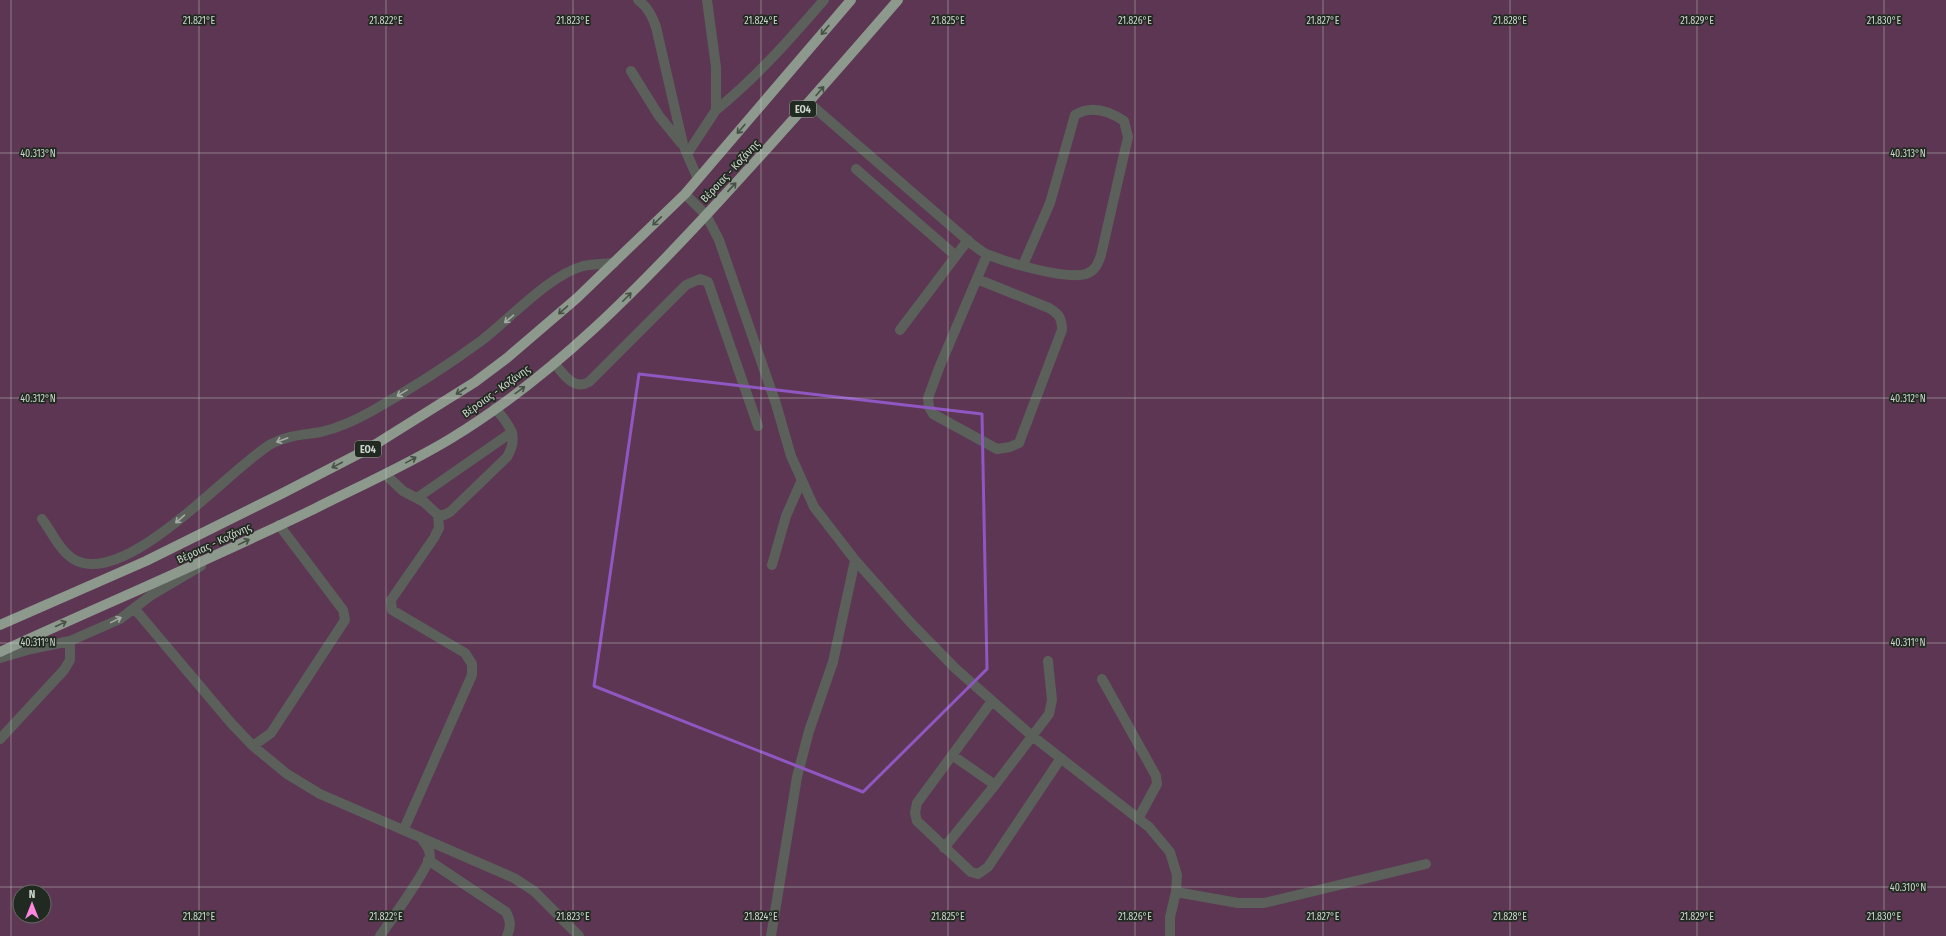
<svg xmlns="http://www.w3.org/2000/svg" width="1946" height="936" viewBox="0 0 1946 936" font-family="'Fira Sans Condensed',sans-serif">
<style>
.green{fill:#5c3652;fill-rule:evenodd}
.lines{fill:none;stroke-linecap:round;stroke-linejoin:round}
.minor{stroke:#5b605b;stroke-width:10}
.major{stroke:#8e998e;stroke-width:10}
.oneway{stroke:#465146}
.oneway2{stroke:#a5aba5}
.marked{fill:none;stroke:#9056c2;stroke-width:3;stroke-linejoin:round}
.ticks{fill:none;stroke:#cdd4cd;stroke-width:1;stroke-opacity:0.45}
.labels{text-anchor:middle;stroke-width:3.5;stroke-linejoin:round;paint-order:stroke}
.shield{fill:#202a20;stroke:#99a199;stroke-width:1}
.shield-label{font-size:10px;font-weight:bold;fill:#cdd4cd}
.street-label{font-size:11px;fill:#cdd4cd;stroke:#202a20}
.ticks-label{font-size:10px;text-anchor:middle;fill:#cdd4cd;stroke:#202a20;stroke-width:3.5;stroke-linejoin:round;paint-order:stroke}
</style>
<rect width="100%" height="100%" fill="#202a20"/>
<path class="green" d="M0,0H1946V936H0ZM20,892H44V916H20Z"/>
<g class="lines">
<path class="minor" d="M638,0C648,7 652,16 656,27L683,144L687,154
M631,71L659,116L681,143
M809,103L973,245C978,248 983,253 989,255C1009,263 1066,280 1086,274C1095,271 1098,264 1101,255L1128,137L1124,121C1109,111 1091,105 1075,115L1050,203L1023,265
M716,110C757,77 790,39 824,0
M856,169L956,256
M698,179L687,154L716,110V67L707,0
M685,194L706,215L719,240L776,404L791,456L814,507L855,560L910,622L956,669L1031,735L1149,827L1170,852L1177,875L1176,892L1170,917V936
M977,279L1049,308C1059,314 1062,318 1062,330L1019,443L1010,447L997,449L933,414L929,407L928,398L939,368L987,255
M900,330L968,240
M554,363C564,374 573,391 589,382L686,285L700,279L708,282L758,426
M385,474L403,491L424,502L438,515H444L450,512L507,457C520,435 509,425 495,408
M417,498L512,432
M42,519C52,532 61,554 77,561C130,584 228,470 271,444C287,435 304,435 321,432C338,428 356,420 372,411C409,390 447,366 481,341C511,318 548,276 583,266C593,264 604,264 614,263
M772,565L786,516L801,482
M134,608L231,723L253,746L287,774L320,794L514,878L534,891L579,936
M0,658L31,649L70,641L120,619L150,596L201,566
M1102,679L1156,776L1157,784L1138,819
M992,701L917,803L915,813L917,821L971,872L978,874L988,867L1061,758
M0,739L64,670L70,660V641
M253,746L271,733L345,620L343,610L279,525
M952,755L995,785
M404,829L472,675V664L465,653L392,610L391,600L434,538L439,528L438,515
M944,848L995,785L1049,714L1052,700L1048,661
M428,860L506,912C511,921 511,927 507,936
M1176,892L1238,903H1264L1426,864
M380,936C389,923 429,868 430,856C430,848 424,842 420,837
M771,936L797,777L809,731L833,662L855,560"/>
<path class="major" d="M0,625L146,561L283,493L368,449L475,382L507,358L577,298L685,194L851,0
M0,652C105,604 211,559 314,509C360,486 407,465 450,439C554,376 639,288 721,199C781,134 840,67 898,0"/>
</g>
<defs><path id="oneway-shaft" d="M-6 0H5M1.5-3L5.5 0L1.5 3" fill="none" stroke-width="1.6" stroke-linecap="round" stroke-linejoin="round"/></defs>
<g class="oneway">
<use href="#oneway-shaft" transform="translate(825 30) rotate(130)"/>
<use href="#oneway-shaft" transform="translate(820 91) rotate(-49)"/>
<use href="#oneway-shaft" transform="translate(741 129) rotate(131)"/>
<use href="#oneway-shaft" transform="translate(732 187) rotate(-47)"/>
<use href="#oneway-shaft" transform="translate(657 221) rotate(136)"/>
<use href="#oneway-shaft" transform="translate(627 297) rotate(-45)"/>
<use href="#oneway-shaft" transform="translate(563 310) rotate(139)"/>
<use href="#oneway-shaft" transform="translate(520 390) rotate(-36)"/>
<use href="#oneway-shaft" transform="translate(461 391) rotate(147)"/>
<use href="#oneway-shaft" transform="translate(411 460) rotate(-29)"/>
<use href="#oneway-shaft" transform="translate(337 465) rotate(152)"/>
<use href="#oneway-shaft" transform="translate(244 542) rotate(-26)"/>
<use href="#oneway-shaft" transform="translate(61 624) rotate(-25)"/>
</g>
<g class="oneway2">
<use href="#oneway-shaft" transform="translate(509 319) rotate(140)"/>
<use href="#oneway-shaft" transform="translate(402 393) rotate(149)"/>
<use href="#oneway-shaft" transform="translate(282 440) rotate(160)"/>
<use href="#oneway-shaft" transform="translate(180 519) rotate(139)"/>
<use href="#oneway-shaft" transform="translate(116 620) rotate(-26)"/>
</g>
<path class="marked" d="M639,374L982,414L987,669L863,792L594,686Z"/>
<path class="ticks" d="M11,0V936M199,0V936M386,0V936M573,0V936M761,0V936M948,0V936M1135,0V936M1323,0V936M1510,0V936M1697,0V936M1884,0V936M0,153H1946M0,398H1946M0,643H1946M0,887H1946"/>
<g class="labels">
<g class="shield">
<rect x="790" y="101" width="26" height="16" rx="3"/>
<rect x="355" y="441" width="26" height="16" rx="3"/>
</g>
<g class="shield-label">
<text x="803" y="113">ΕΟ4</text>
<text x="368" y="453">ΕΟ4</text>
</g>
<g class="street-label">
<text transform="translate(730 171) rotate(-47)" y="4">Βέροιας - Κοζάνης</text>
<text transform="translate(496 391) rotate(-36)" y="4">Βέροιας - Κοζάνης</text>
<text transform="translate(214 543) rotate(-25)" y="4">Βέροιας - Κοζάνης</text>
</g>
</g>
<g class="ticks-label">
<text x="199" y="24">21.821°E</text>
<text x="386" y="24">21.822°E</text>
<text x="573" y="24">21.823°E</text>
<text x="761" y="24">21.824°E</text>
<text x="948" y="24">21.825°E</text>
<text x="1135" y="24">21.826°E</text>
<text x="1323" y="24">21.827°E</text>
<text x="1510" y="24">21.828°E</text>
<text x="1697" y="24">21.829°E</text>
<text x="1884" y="24">21.830°E</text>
<text x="38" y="157">40.313°N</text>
<text x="1908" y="157">40.313°N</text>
<text x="38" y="402">40.312°N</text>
<text x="1908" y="402">40.312°N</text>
<text x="38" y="646">40.311°N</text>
<text x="1908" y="646">40.311°N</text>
<text x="1908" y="891">40.310°N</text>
<text x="199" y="920">21.821°E</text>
<text x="386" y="920">21.822°E</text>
<text x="573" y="920">21.823°E</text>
<text x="761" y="920">21.824°E</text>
<text x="948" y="920">21.825°E</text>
<text x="1135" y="920">21.826°E</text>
<text x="1323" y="920">21.827°E</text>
<text x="1510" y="920">21.828°E</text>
<text x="1697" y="920">21.829°E</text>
<text x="1884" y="920">21.830°E</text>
</g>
<g transform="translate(32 904)"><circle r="19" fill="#202a20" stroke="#656e65"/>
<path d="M0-3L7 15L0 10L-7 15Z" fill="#fd86e1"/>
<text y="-6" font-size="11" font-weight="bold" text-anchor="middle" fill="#cdd4cd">N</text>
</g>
</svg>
